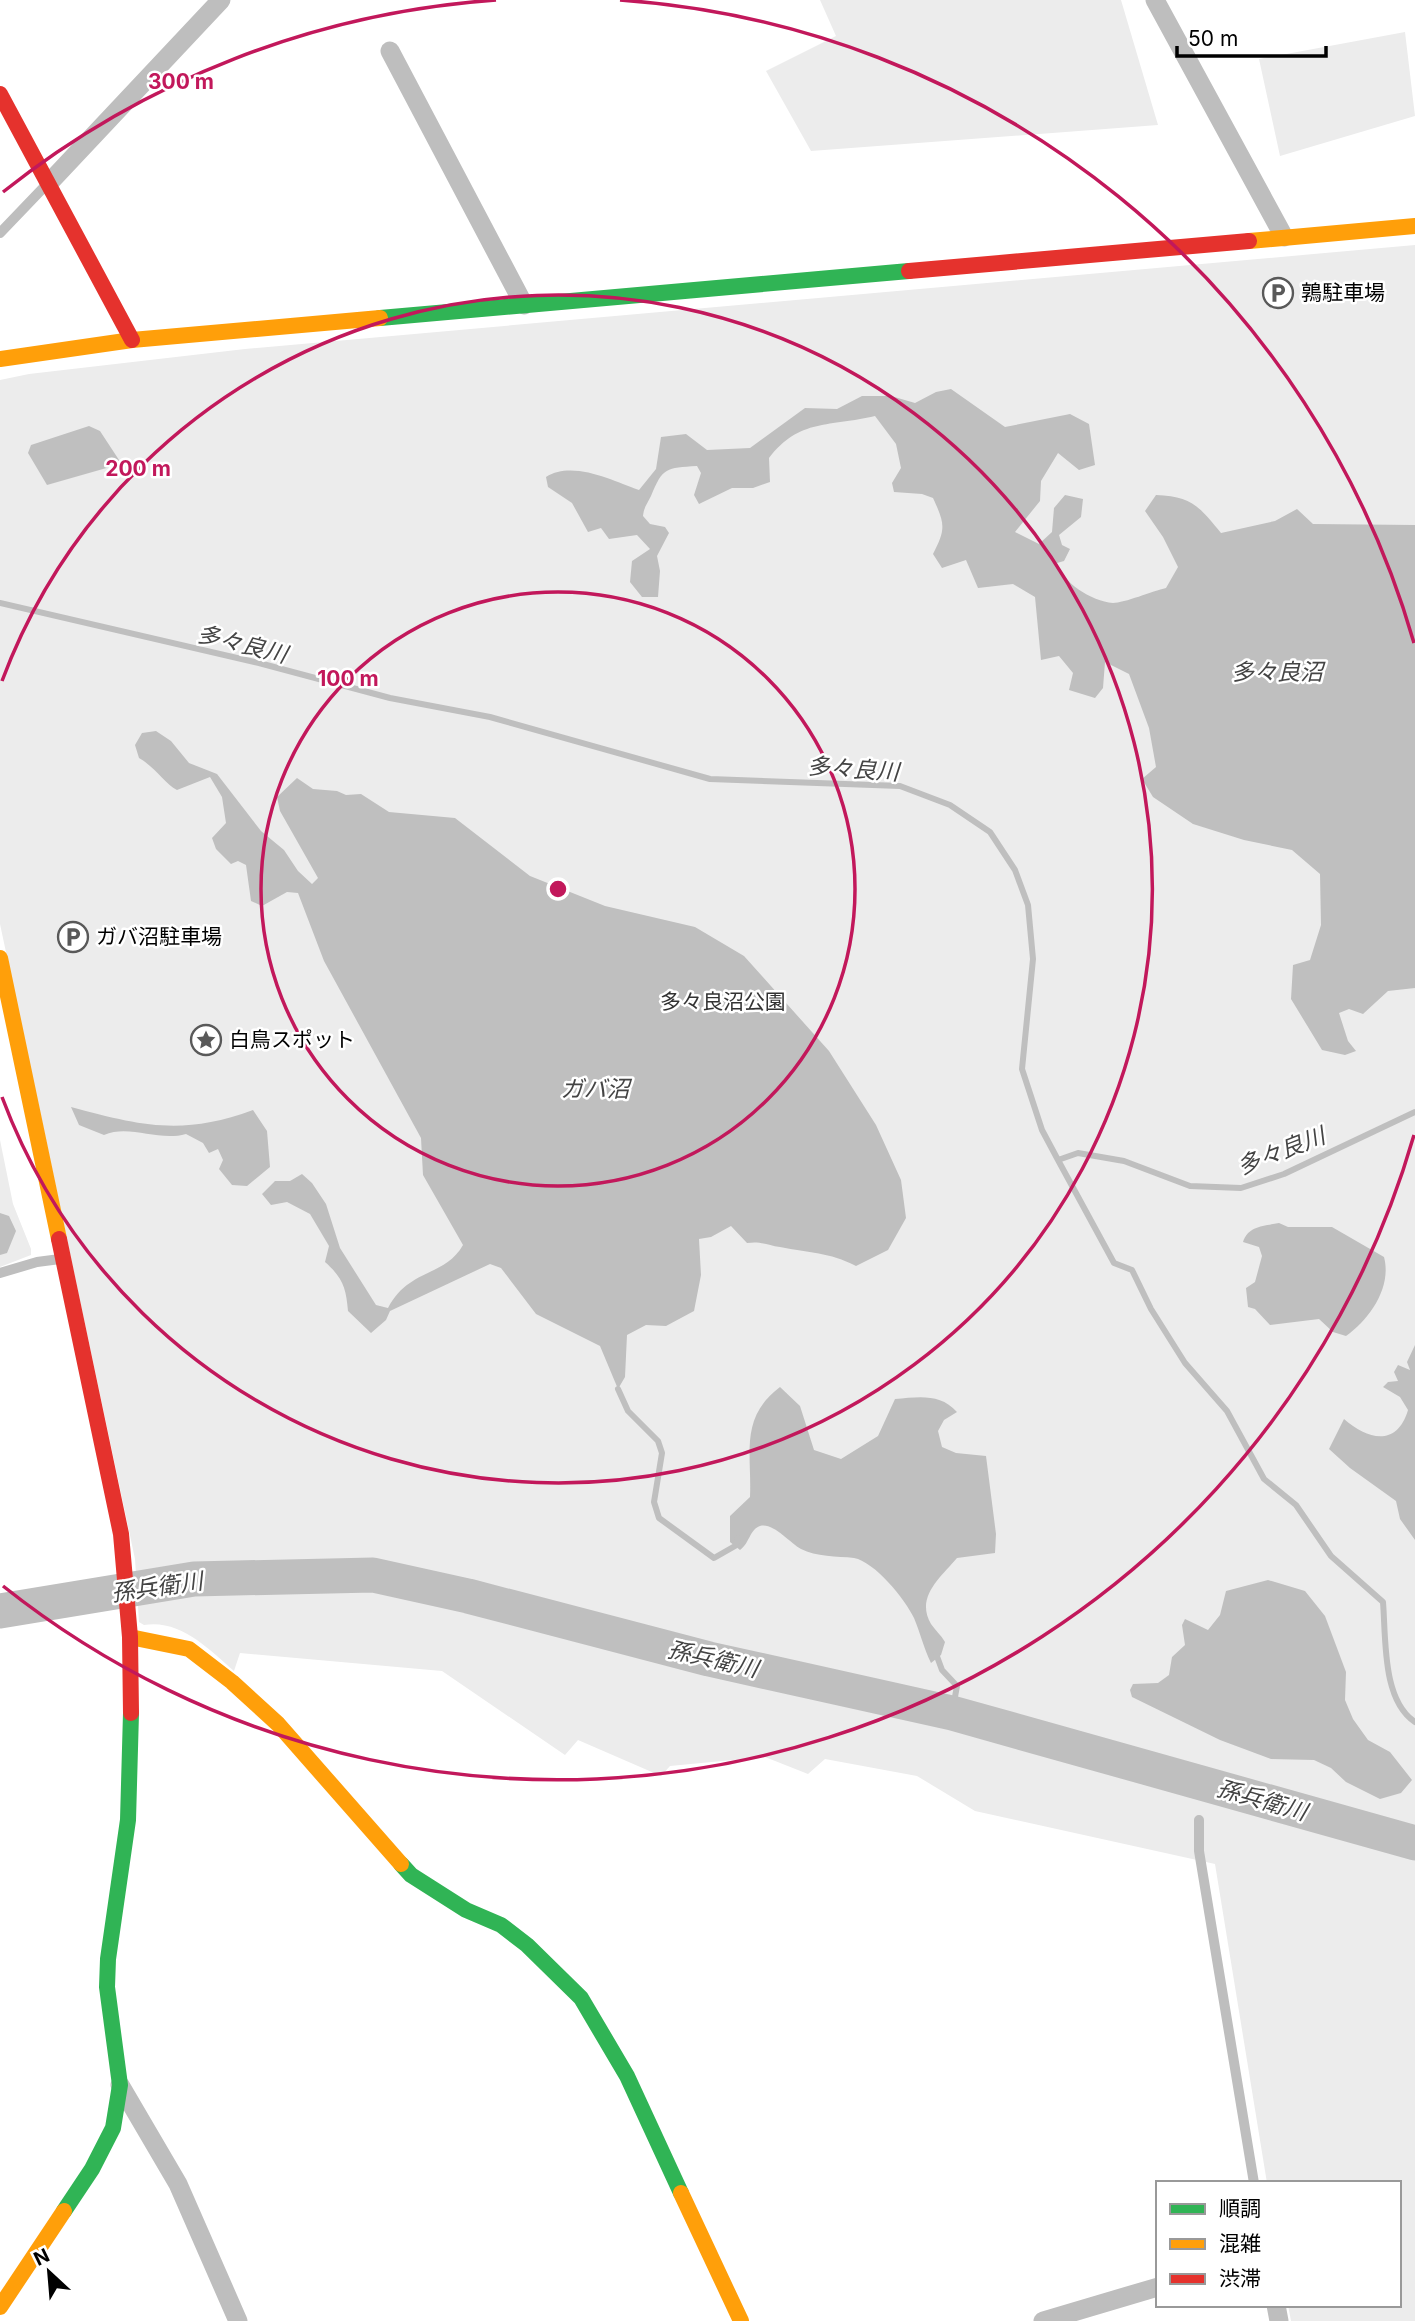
<svg xmlns="http://www.w3.org/2000/svg" width="1415" height="2321" viewBox="0 0 1415 2321" font-family="Inter,'Noto Sans JP',sans-serif">
<style>
.green{fill:#ececec}
.water{fill:#bfbfbf}
.lines{fill:none;stroke-linecap:round;stroke-linejoin:round}
.stream{stroke:#bfbfbf;stroke-width:6}
.river{stroke:#bfbfbf;stroke-width:35}
.lane{stroke:#bebebe;stroke-width:10}
.street{stroke:#bebebe;stroke-width:19}
.fast{stroke:#30b455;stroke-width:16}
.slow{stroke:#ff9f0a;stroke-width:16}
.jam{stroke:#e5322d;stroke-width:16}
.ring{fill:none;stroke:#c2185b;stroke-width:3.5}
.labels{text-anchor:middle;stroke-width:5;stroke-linejoin:round;paint-order:stroke}
.poi-label{font-size:21px;fill:#000;stroke:#fff;text-anchor:start}
.park-label{font-size:21px;fill:#333;stroke:#fff}
.water-label{font-size:23px;font-style:italic;fill:#444;stroke:#fff}
.centre{fill:#c2185b;stroke:#fff;stroke-width:3.5}
.ring-label{font-size:21px;text-anchor:middle;font-weight:bold;fill:#c2185b;stroke:#fff;stroke-width:5;stroke-linejoin:round;paint-order:stroke}
</style>
<rect width="100%" height="100%" fill="#fff"/>
<path class="green" d="M820,0H1121L1158,125L811,151L766,71L836,36Z
M1405,32L1415,116L1280,156L1259,59Z
M1415,245V2321H1291L1288,2305H1399V2183H1267L1215,1864L975,1811L917,1776L825,1759L808,1774L765,1757L670,1766L661,1776L578,1740L565,1755L442,1671L240,1653L234,1671C209,1649 180,1619 144,1625L139,1622L135,1559L0,924V380L29,374L245,349Z
M0,1140L13,1204L31,1249V1255L0,1267Z"/>
<path class="water" d="M951,389L1005,427L1070,414L1089,424L1095,465L1079,470L1058,453L1041,481L1040,501L1015,532L1039,544L1052,532L1054,508L1065,495L1083,499L1081,517L1059,535L1062,545L1070,549L1064,561L1057,563C1063,583 1091,601 1113,603C1124,603 1153,591 1166,588L1178,567L1163,537L1145,511L1156,495C1191,496 1200,507 1221,533L1275,521L1297,509L1313,524L1415,525V988L1388,991L1363,1014L1349,1009L1339,1013L1348,1041L1356,1051L1345,1055L1322,1050L1291,999L1293,965L1310,960L1321,925L1320,874L1292,850L1244,840L1193,824L1153,797L1142,779L1156,767L1149,728L1129,674L1105,662L1103,688L1095,698L1069,690L1073,673L1059,656L1041,660L1035,597L1013,584L978,588L966,560L942,568L933,554C946,529 945,524 933,498L922,494L894,492L892,483L901,468L896,444L875,416C830,427 800,418 769,458L770,482L753,488H732L699,504L694,495L701,473L697,466C666,468 663,467 651,496C647,504 644,507 643,516L650,524L665,527L669,533L657,556L660,571L658,597H642L630,582L632,561L650,549L637,535L609,539L601,528L588,532L572,503L548,487L546,477C573,460 613,481 639,490L656,469L661,437L686,434L707,450L750,448L805,408L837,409L862,396H891L915,403L936,392Z
M89,426L100,431L119,460L117,465L47,485L28,453L31,445Z
M156,731L171,741L189,763L217,774L261,831L284,850L298,871L312,884L318,878L280,811L277,797L297,778L313,789L337,791L346,795L361,794L389,812L455,818L530,876L605,906L695,927L744,956L829,1051L876,1125L901,1180L906,1218L888,1250L856,1266C829,1252 809,1253 780,1247C767,1245 761,1241 747,1243L731,1226L711,1237L699,1239L701,1275L694,1311L666,1326L646,1325L627,1335L625,1377L618,1389L600,1346L536,1314L501,1268L490,1264L390,1311L386,1320L371,1333L348,1311C346,1288 343,1278 325,1262L329,1246L310,1214L287,1202L271,1205L262,1194L275,1181H290L302,1174L312,1183L326,1204L340,1248L376,1305L388,1308C409,1268 445,1277 463,1245L423,1175L421,1138L324,961L298,893L287,892L262,906L251,901L246,865L238,861L231,864L216,849L212,838L226,823L222,797L210,777L177,790C165,784 155,767 139,758L135,745L142,733Z
M71,1107C142,1126 182,1136 253,1110L267,1131L270,1167L247,1186L232,1185L219,1169L223,1160L218,1149L209,1153L203,1143L186,1134C158,1142 130,1124 104,1135L79,1125Z
M0,1213L9,1216L16,1231L7,1253L0,1255Z
M1279,1223L1288,1227H1332L1384,1257C1392,1287 1370,1319 1346,1336L1333,1332L1319,1319L1270,1325L1255,1309L1248,1307L1246,1288L1255,1282L1262,1256L1259,1247L1243,1242C1248,1226 1264,1226 1279,1223Z
M1415,1345V1540L1400,1519L1396,1501L1350,1468L1329,1449L1344,1419C1368,1440 1397,1447 1408,1410L1400,1397L1383,1387L1388,1382L1398,1381L1394,1372L1398,1365L1410,1370L1407,1362Z
M780,1387L800,1406L814,1450L841,1459L878,1436L895,1399C919,1397 940,1393 957,1412L944,1420L938,1431L942,1447L956,1453L986,1456L996,1534L995,1553L957,1558C941,1577 915,1597 931,1624C935,1630 941,1635 945,1642L941,1655L931,1663C924,1649 920,1632 914,1618C905,1599 875,1562 854,1558C837,1556 816,1557 801,1549C790,1543 773,1522 760,1526C750,1529 749,1544 740,1550L730,1542V1516L750,1497C752,1454 739,1418 780,1387Z
M1268,1580L1305,1591L1325,1616L1346,1672L1345,1700L1353,1719L1368,1740L1390,1752L1412,1780L1401,1793L1380,1799L1346,1782L1331,1768L1314,1760L1271,1759L1220,1740L1132,1697L1130,1690L1133,1684L1158,1683L1169,1675L1172,1657L1185,1645L1182,1625L1185,1619L1208,1630L1220,1615L1226,1591Z"/>
<g class="lines">
<path class="stream" d="M0,603L259,663L390,698L490,717L710,779L900,786L950,805L990,832L1015,870L1028,905L1033,959L1022,1069L1042,1130L1058,1160L1078,1153L1124,1161L1190,1186L1241,1188L1284,1174L1415,1112
M1058,1160L1114,1263L1132,1270L1151,1309L1185,1363L1227,1411L1264,1479L1296,1505L1331,1556L1383,1602C1386,1639 1382,1700 1415,1722
M618,1389L628,1411L658,1441L662,1453L654,1502L659,1518L714,1558L735,1546L738,1538
M935,1651L942,1670L957,1686L952,1713"/>
<path class="river" d="M0,1611L194,1579L373,1575L468,1596L709,1659L952,1713L1415,1843"/>
<path class="lane" d="M0,233L46,185
M0,1273L37,1262L60,1259
M1199,1820V1851L1254,2183"/>
<path class="street" d="M1155,0L1284,237
M390,51L524,305
M49,183L221,0
M120,2085L178,2184L238,2321
M1276,2305L1279,2321
M1043,2321L1158,2287"/>
<path class="fast" d="M380,318L909,271
M401,1864L411,1875L466,1910L501,1925L527,1945L581,1998L627,2076L681,2193
M64,2211L92,2169L113,2128L120,2085L107,1987L108,1959L128,1820L131,1713"/>
<path class="slow" d="M1249,241L1415,226
M0,359L132,340L380,318
M0,958L59,1239
M130,1637L189,1649L232,1682L278,1724L401,1864
M681,2193L741,2321
M0,2307L64,2211"/>
<path class="jam" d="M0,94L132,340
M909,271L1249,241
M59,1239L121,1534L130,1637L131,1713"/>
</g>
<g class="ring">
<circle cx="558" cy="889" r="297"/>
<path d="M2 681A594 594 0 1 1 2 1097"/>
<path d="M1414 1135A891 891 0 0 1 3 1586M3 192A891 891 0 0 1 496 0M620 0A891 891 0 0 1 1414 643"/>
</g>
<defs>
<g id="parking-ring" transform="scale(1.575)"><circle r="9.5" fill="#fff" stroke="#595959" stroke-width="1.5"/><path d="M-3.5-5.5H1a3.5 3.5 0 0 1 0 7H-1V5.5H-3.5ZM-1-3.4V-.6H.8a1.4 1.4 0 0 0 0-2.8Z" fill="#595959"/></g>
<g id="sight-ring" transform="scale(1.575)"><circle r="9.5" fill="#fff" stroke="#595959" stroke-width="1.5"/><path d="M0-6L1.8-2.2L6-1.7L2.9 1.2L3.7 5.4L0 3.3L-3.7 5.4L-2.9 1.2L-6-1.7L-1.8-2.2Z" fill="#595959"/></g>
</defs>
<g fill-rule="evenodd">
<use href="#parking-ring" x="1278" y="293"/>
<use href="#parking-ring" x="73" y="937"/>
<use href="#sight-ring" x="206" y="1040"/>
</g>
<g class="labels">
<g class="poi-label">
<text x="1301" y="300">鶉駐車場</text>
<text x="96" y="944">ガバ沼駐車場</text>
<text x="229" y="1047">白鳥スポット</text>
</g>
<g class="park-label">
<text x="723" y="1009">多々良沼公園</text>
</g>
<g class="water-label">
<text transform="translate(242 644) rotate(14)" y="8">多々良川</text>
<text x="1277" y="680">多々良沼</text>
<text transform="translate(853 769) rotate(4)" y="8">多々良川</text>
<text x="595" y="1097">ガバ沼</text>
<text transform="translate(1281 1151) rotate(-21)" y="8">多々良川</text>
<text transform="translate(157 1587) rotate(-8)" y="8">孫兵衛川</text>
<text transform="translate(713 1659) rotate(13)" y="8">孫兵衛川</text>
<text transform="translate(1262 1800) rotate(16)" y="8">孫兵衛川</text>
</g>
</g>
<circle cx="558" cy="889" r="10" class="centre"/>
<g class="ring-label">
<text x="181" y="89">300 m</text>
<text x="138" y="476">200 m</text>
<text x="348" y="686">100 m</text>
</g>
<rect x="1156" y="2181" width="245" height="126" fill="#ffffff" stroke="#999999" stroke-width="2"/>
<rect x="1170" y="2204" width="35" height="10" fill="#30b455" stroke="#999999" stroke-width="2"/>
<text x="1219" y="2216" font-size="21" fill="#000000">順調</text>
<rect x="1170" y="2239" width="35" height="10" fill="#ff9f0a" stroke="#999999" stroke-width="2"/>
<text x="1219" y="2251" font-size="21" fill="#000000">混雑</text>
<rect x="1170" y="2274" width="35" height="10" fill="#e5322d" stroke="#999999" stroke-width="2"/>
<text x="1219" y="2286" font-size="21" fill="#000000">渋滞</text>
<g transform="translate(49 2272) rotate(334)" stroke="#ffffff" stroke-width="5" paint-order="stroke">
<path d="M0-5L12 26L0 18L-12 26Z" fill="#000000"/>
<text y="-10" font-size="19" font-weight="bold" text-anchor="middle" fill="#000000">N</text>
</g>
<path d="M1177 46v10h149v-10" fill="none" stroke="#000000" stroke-width="3.5"/>
<text x="1188" y="46" font-size="21" fill="#000000" stroke="#ffffff" stroke-width="5" paint-order="stroke">50 m</text>
</svg>
